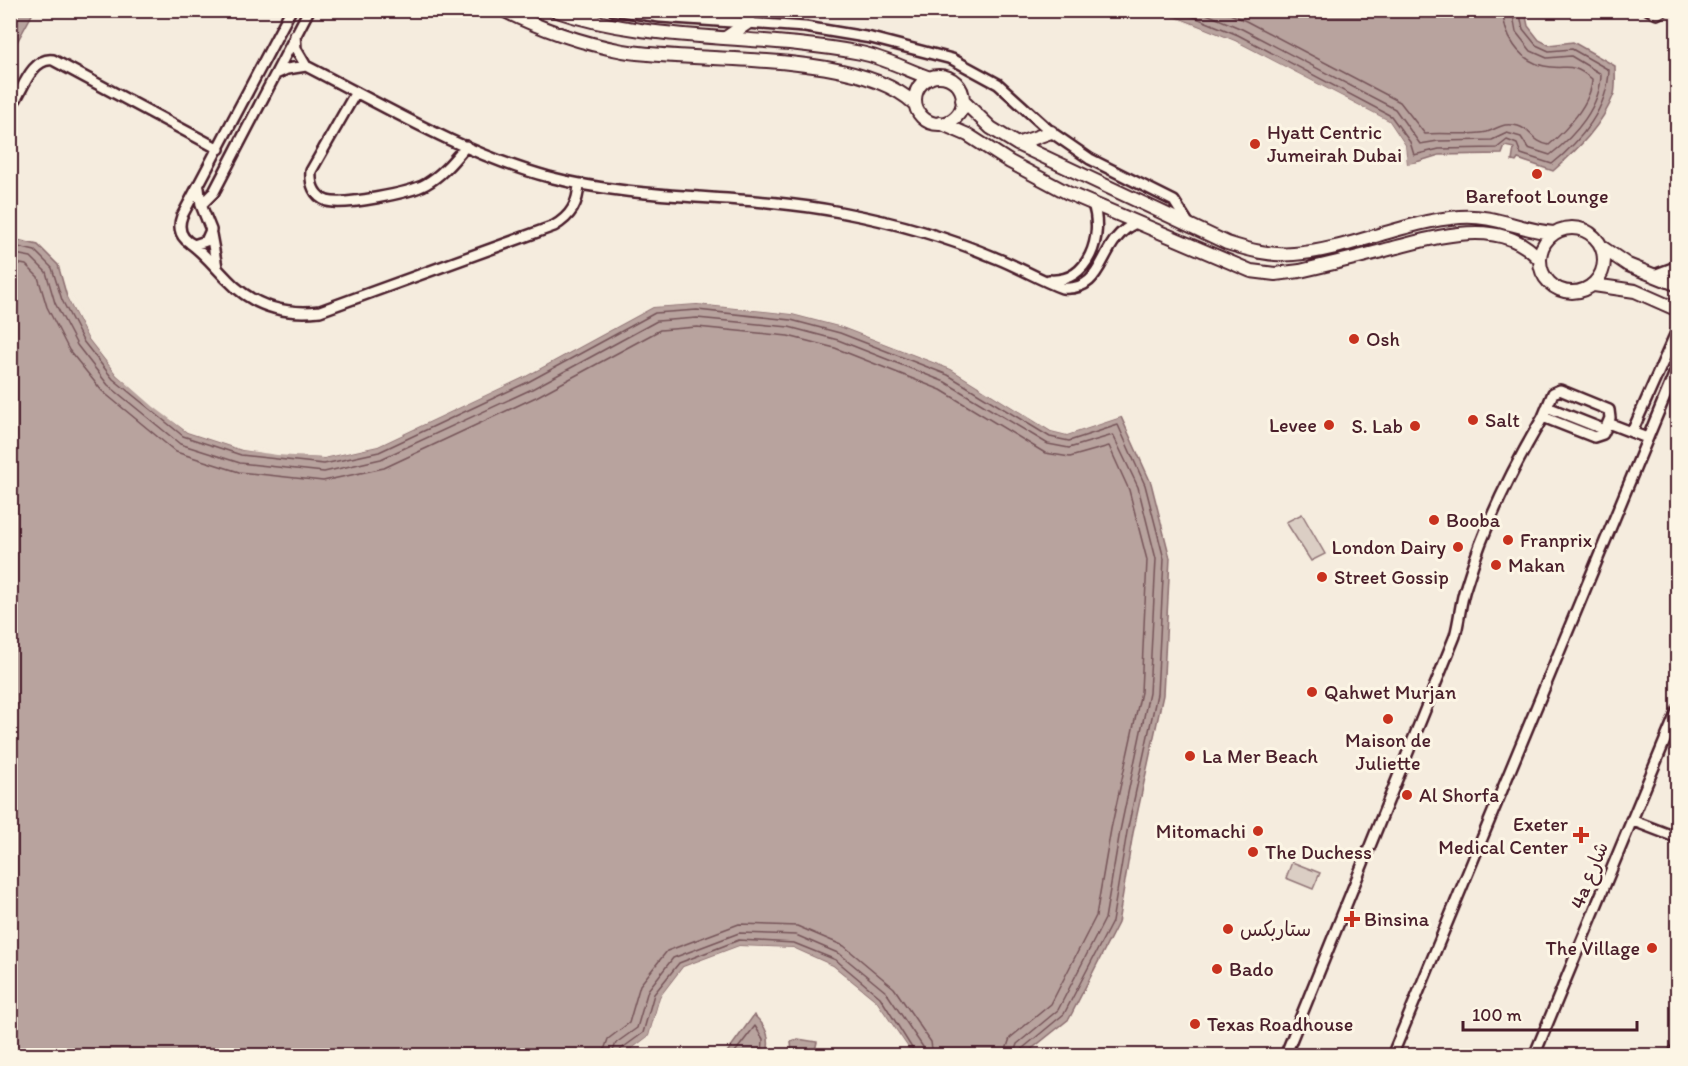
<svg xmlns="http://www.w3.org/2000/svg" width="1688" height="1066" viewBox="0 0 1688 1066" font-family="Itim,'Playpen Sans Arabic',sans-serif">
<style>
.green{fill:#dbcec4;stroke:#927678;stroke-width:1.5}
.water{fill:#b8a39e;stroke:#8c6e70;stroke-width:1.5}
.pier{fill:#f5ecde}
.lines{fill:none;stroke-linecap:round;stroke-linejoin:round}
.shore{stroke:#765459;stroke-width:1.5}
.street-casing{stroke:#4a1f2b;stroke-width:14}
.secondary-casing{stroke:#4a1f2b;stroke-width:16}
.primary-casing{stroke:#4a1f2b;stroke-width:18}
.street{stroke:#fcf5e5;stroke-width:9}
.secondary{stroke:#fcf5e5;stroke-width:12}
.primary{stroke:#fcf5e5;stroke-width:14}
.poi-dot{fill:#c8321e;stroke:#fcf5e5;stroke-width:2}
.labels{text-anchor:middle;stroke-width:6;stroke-linejoin:round;paint-order:stroke}
.poi-label{font-size:20px;fill:#4a1f2b;stroke:#fcf5e5;text-anchor:start}
.street-label{font-size:20px;fill:#4a1f2b;stroke:#fcf5e5}
</style>
<rect width="100%" height="100%" fill="#f5ecde"/>
<filter id="ink" filterUnits="userSpaceOnUse"><feTurbulence type="fractalNoise" baseFrequency=".0167" numOctaves="2"/><feDisplacementMap in="SourceGraphic" scale="12" xChannelSelector="R" yChannelSelector="G"/><feConvolveMatrix kernelMatrix="1 2 1 2 8 2 1 2 1" color-interpolation-filters="sRGB"/></filter>
<g filter="url(#ink)">
<path class="green" d="M1302,514L1325,554L1311,561L1286,522Z
M1292,862L1320,873L1313,889L1286,878Z"/>
<path class="water" d="M11,10L34,11L11,53L10,11Z
M1161,11H1525L1528,26L1539,40L1549,45L1573,42L1615,66C1615,74 1616,86 1614,94C1602,126 1578,149 1553,171L1518,159L1516,162L1512,161L1514,148L1505,146L1502,154L1439,155L1407,165L1405,145L1389,121L1235,41Z
M13,239L38,245L58,265L67,297L88,338L117,375L187,432L242,450L324,458L378,446L526,376L653,307L697,304L792,314L842,327L951,369L1051,431L1067,435L1121,417L1151,483L1170,558L1163,695L1133,833L1118,923L1069,1019L1024,1055H913L876,1001L833,966L793,948L739,946L683,967L660,997L649,1036L628,1052L614,1055L11,1056V240Z
M754,1015C767,1027 771,1038 767,1055H725Z
M798,1039L817,1042L814,1055H792L791,1041Z"/>
<path class="pier" d="M1158,10L1235,41L1389,121L1405,145L1407,164L1426,161L1405,167L1402,146L1387,123L1234,43Z
M67,285L91,337L119,373L156,405L188,429L243,447L277,452L324,455L377,443L524,374L652,305L696,301L792,311L843,324L952,367L981,382L1052,428L1067,432L1119,414L1124,416L1067,435L1051,431L951,369L842,327L792,314L697,304L653,307L526,376L378,446L324,458L277,455L242,450L187,432L154,407L117,375L88,338L67,297Z
M739,946L793,948L833,966L876,1001L913,1055H908L874,1003L831,968L793,951L740,949L685,970L663,998L651,1038L629,1055H614L628,1052L649,1036L660,997L683,967Z"/>
<g class="lines">
<path class="shore" d="M1177,10L1238,35L1391,116L1410,142L1414,155L1439,149L1497,148L1507,140L1517,144L1521,154L1552,164C1581,141 1608,108 1609,70L1572,49L1549,51L1536,45L1523,29L1519,10
M1197,10L1242,29L1395,109L1420,144L1438,141L1492,140L1507,133L1521,137L1528,148L1550,155C1575,136 1601,106 1601,74L1571,56L1547,58L1531,51L1516,32L1512,10
M1221,10L1246,21L1400,102L1425,134C1443,132 1471,136 1487,132C1499,128 1503,122 1518,126C1532,130 1532,142 1549,145C1566,130 1592,103 1592,79C1569,60 1567,71 1544,66C1519,61 1503,35 1503,10
M10,245L35,251L52,268L62,300L83,341L113,379L183,436L241,455L324,464L379,452L528,382L655,313L697,310L791,320L840,333L948,375L1050,437L1069,441L1118,425L1145,485L1164,559L1157,694L1127,832L1112,922L1064,1014L1023,1048L1021,1056
M10,253L31,257L46,272L55,303L77,345L108,385L180,444L240,463L324,472L381,459L532,389L657,321L697,318L789,327L838,340L945,382L1048,444L1069,448L1113,435L1138,487L1156,559L1149,693L1120,831L1105,919L1058,1010L1017,1044L1013,1056
M10,262L26,265L38,277L47,307L69,350L102,391L176,452L239,472L323,481L384,468L536,397L660,330L697,327L788,336L835,348L941,390L1045,453L1070,457L1109,446L1129,490L1147,560L1141,692L1111,829L1096,916L1051,1004L1010,1038L1004,1056
M602,1056L608,1039L629,1023L640,985L667,951L739,924L797,926L844,946L894,988L931,1042L933,1056
M611,1056L616,1043L637,1028L648,990L673,958L739,933L796,935L840,954L886,992L923,1047L924,1056
M619,1056L621,1049L643,1033L654,994L679,963L739,940L794,943L836,960L880,997L917,1056
M732,1056L755,1026L763,1039L762,1056"/>
<g class="street-casing">
<path id="street" d="M613,10L660,17L805,27L871,38L952,59L998,84L1051,132L1090,159L1174,201L1190,226
M1649,10L1657,14L1664,10
M295,35L296,49L306,66C384,106 464,154 549,177C644,202 744,193 840,212C893,222 947,237 996,258C1019,267 1040,280 1062,288C1108,292 1096,241 1136,223
M276,74L287,69L306,66
M356,92L311,171C310,184 314,196 327,201C344,206 410,193 426,184C442,175 454,160 466,146
M16,99C24,85 34,57 53,60L219,149
M199,188L201,205L211,230L206,241L194,245C181,239 177,229 182,216L291,10
M201,205L214,192L309,10
M211,234L217,267
M190,243C204,253 215,267 227,279C252,306 284,315 320,311L554,226C571,216 578,204 579,184
M1654,275L1678,266
M1049,280C1089,283 1104,236 1093,204
M1560,390L1609,410L1610,418L1603,434L1594,437L1543,417L1553,393Z
M1547,407L1605,430
M1608,423L1647,438
M1632,432L1678,328
M1631,820L1678,838
M1285,1056L1455,636C1460,619 1460,602 1466,586C1484,526 1511,471 1543,417
M1392,1056L1678,365
M1534,1056L1678,709"/>
</g>
<g class="secondary-casing">
<path id="secondary" d="M503,10C541,29 581,43 623,51C702,64 855,49 915,104
M554,10C652,44 759,33 861,53C885,58 907,70 930,78
M727,37L749,22
M915 100a24 24 0 1 1 48 0a24 24 0 1 1-48 0Z
M962,100L991,128L1017,144L1227,243C1249,250 1271,256 1294,254C1348,250 1405,221 1460,217C1494,214 1522,231 1554,233
M940,123L968,135L1010,162L1068,193L1251,271L1275,274L1300,271C1330,264 1360,257 1389,249C1438,237 1502,215 1540,260
M1017,144L1051,132
M1540 260a32 32 0 1 1 64 0a32 32 0 1 1-64 0Z
M1603,248L1628,265L1678,285
M1594,285L1635,291L1678,310"/>
</g>
<g class="primary-casing">
<path id="primary" d="M1675,1056L1678,1050"/>
</g>
<use href="#street" class="street"/>
<use href="#secondary" class="secondary"/>
<use href="#primary" class="primary"/>
</g>
</g>
<g class="poi-dot">
<circle cx="1255" cy="144" r="6"/>
<circle cx="1537" cy="174" r="6"/>
<circle cx="1354" cy="339" r="6"/>
<circle cx="1473" cy="420" r="6"/>
<circle cx="1329" cy="425" r="6"/>
<circle cx="1415" cy="426" r="6"/>
<circle cx="1434" cy="520" r="6"/>
<circle cx="1508" cy="540" r="6"/>
<circle cx="1458" cy="547" r="6"/>
<circle cx="1496" cy="565" r="6"/>
<circle cx="1322" cy="577" r="6"/>
<circle cx="1312" cy="692" r="6"/>
<circle cx="1388" cy="719" r="6"/>
<circle cx="1190" cy="756" r="6"/>
<circle cx="1407" cy="795" r="6"/>
<circle cx="1258" cy="831" r="6"/>
<path d="M1578 826h6v6h6v6h-6v6h-6v-6h-6v-6h6z"/>
<circle cx="1253" cy="852" r="6"/>
<path d="M1349 910h6v6h6v6h-6v6h-6v-6h-6v-6h6z"/>
<circle cx="1228" cy="929" r="6"/>
<circle cx="1652" cy="948" r="6"/>
<circle cx="1217" cy="969" r="6"/>
<circle cx="1195" cy="1024" r="6"/>
</g>
<g class="labels">
<g class="poi-label">
<text x="1267" y="139">Hyatt Centric<tspan x="1267" dy="23">Jumeirah Dubai</tspan></text>
<text x="1537" y="203" text-anchor="middle">Barefoot Lounge</text>
<text x="1366" y="346">Osh</text>
<text x="1485" y="427">Salt</text>
<text x="1317" y="432" text-anchor="end">Levee</text>
<text x="1403" y="433" text-anchor="end">S. Lab</text>
<text x="1446" y="527">Booba</text>
<text x="1520" y="547">Franprix</text>
<text x="1446" y="554" text-anchor="end">London Dairy</text>
<text x="1508" y="572">Makan</text>
<text x="1334" y="584">Street Gossip</text>
<text x="1324" y="699">Qahwet Murjan</text>
<text x="1388" y="747" text-anchor="middle">Maison de<tspan x="1388" dy="23">Juliette</tspan></text>
<text x="1202" y="763">La Mer Beach</text>
<text x="1419" y="802">Al Shorfa</text>
<text x="1568" y="831" text-anchor="end">Exeter<tspan x="1568" dy="23">Medical Center</tspan></text>
<text x="1246" y="838" text-anchor="end">Mitomachi</text>
<text x="1265" y="859">The Duchess</text>
<text x="1364" y="926">Binsina</text>
<text x="1240" y="936">ستاربكس</text>
<text x="1640" y="955" text-anchor="end">The Village</text>
<text x="1229" y="976">Bado</text>
<text x="1207" y="1031">Texas Roadhouse</text>
</g>
<g class="street-label">
<text transform="translate(1589 875) rotate(-68)" y="7">4a شارع</text>
</g>
</g>
<rect width="1688" height="1066" fill="none" stroke="#fcf5e5" stroke-width="36"/>
<rect x="18" y="18" width="1652" height="1030" fill="none" stroke="#4a1f2b" stroke-width="2" filter="url(#ink)"/>
<path d="M1463 1021v9h174v-9" fill="none" stroke="#4a1f2b" stroke-width="3"/>
<text x="1472" y="1021" font-size="18" fill="#4a1f2b" stroke="#fcf5e5" stroke-width="4.5" paint-order="stroke">100 m</text>
</svg>
